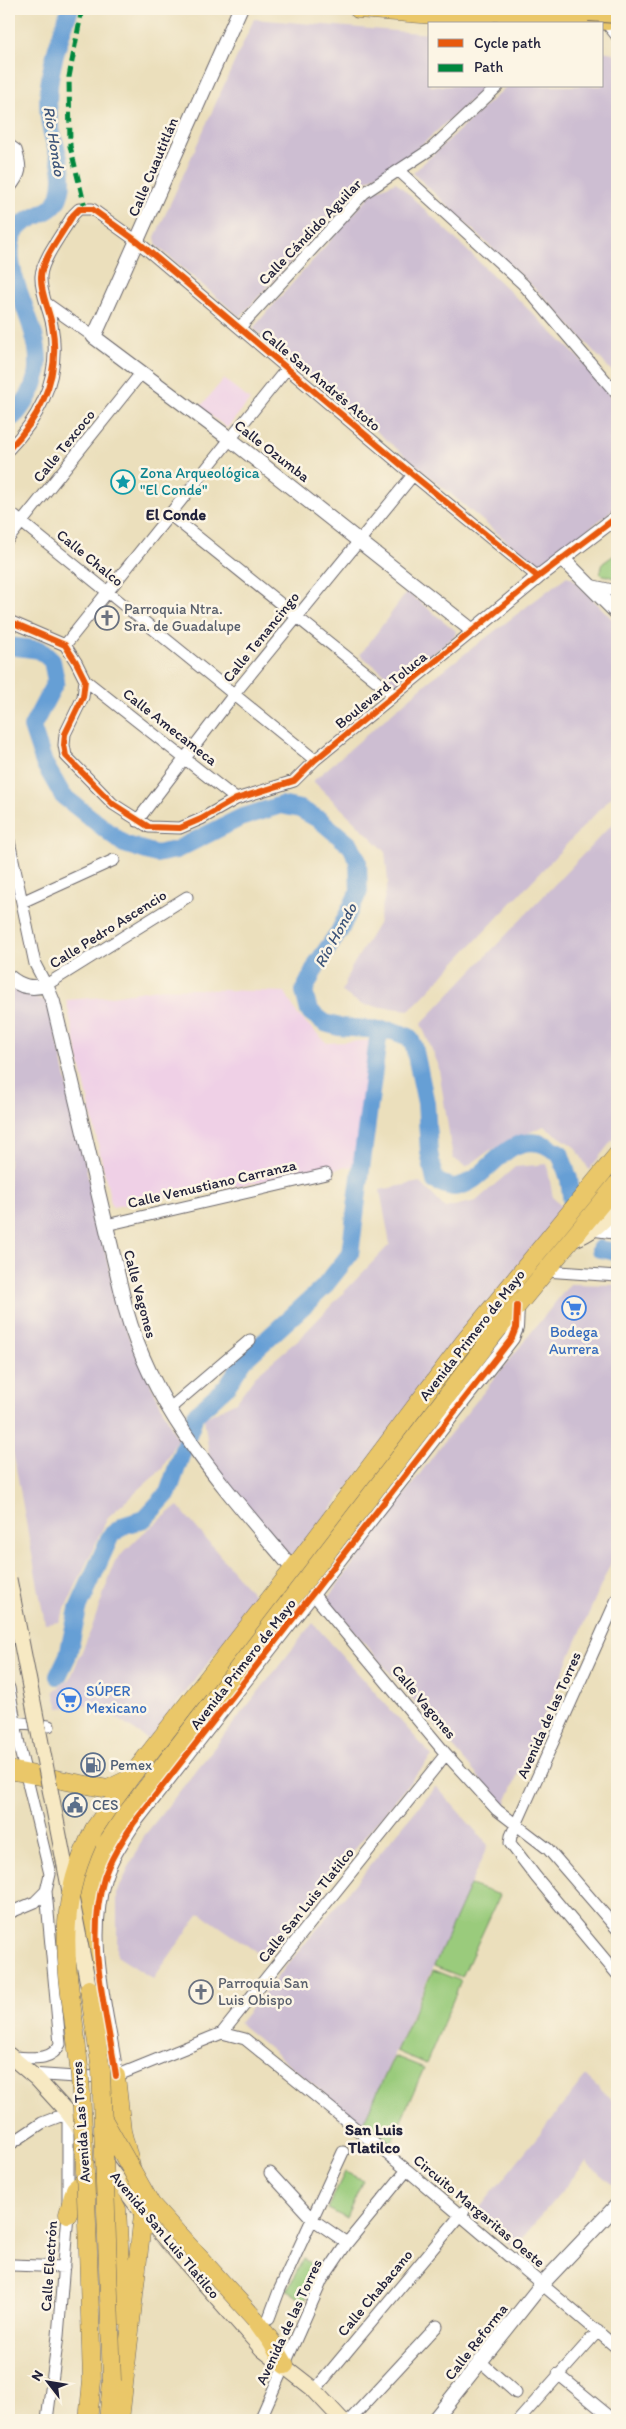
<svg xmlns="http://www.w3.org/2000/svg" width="626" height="2429" viewBox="0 0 626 2429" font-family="Itim,sans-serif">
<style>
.built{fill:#efd0e6}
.industrial{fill:#cdbed2}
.green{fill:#9acb7b;stroke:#5e765b}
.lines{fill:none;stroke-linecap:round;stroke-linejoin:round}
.river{stroke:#669fd5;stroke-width:18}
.minor-casing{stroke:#686468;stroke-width:13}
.tertiary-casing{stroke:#686468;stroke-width:16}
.secondary-casing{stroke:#686468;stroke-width:17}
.primary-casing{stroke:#686468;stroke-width:19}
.trunk-casing{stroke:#686468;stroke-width:19}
.motorway-casing{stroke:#686468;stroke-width:22}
.minor{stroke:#fff;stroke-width:11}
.tertiary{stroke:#fff;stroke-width:14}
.secondary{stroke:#f7e9c3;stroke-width:15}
.primary{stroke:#eac769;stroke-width:18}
.trunk{stroke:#eac769;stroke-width:18}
.motorway{stroke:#eac769;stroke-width:20}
.secondary-bridge-casing{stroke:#686468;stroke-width:17;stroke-linecap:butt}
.trunk-bridge-casing{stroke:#686468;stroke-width:19;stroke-linecap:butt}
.motorway-bridge-casing{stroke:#686468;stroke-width:22;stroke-linecap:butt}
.secondary-bridge{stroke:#f7e9c3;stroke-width:15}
.trunk-bridge{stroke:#eac769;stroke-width:18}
.motorway-bridge{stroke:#eac769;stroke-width:20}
.quiet{stroke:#00873e;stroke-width:5;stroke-dasharray:10 5;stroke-linecap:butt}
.cycleway-casing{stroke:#fcf5e5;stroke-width:9}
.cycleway{stroke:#e8590c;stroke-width:6}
.labels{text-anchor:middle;stroke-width:5;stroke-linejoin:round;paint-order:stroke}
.street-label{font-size:15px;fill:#22223b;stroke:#fcf5e5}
.culture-label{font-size:15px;fill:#0d838f;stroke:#fcf5e5;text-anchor:start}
.worship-label{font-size:15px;fill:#5b616d;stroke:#fcf5e5;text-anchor:start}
.shop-label{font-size:15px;fill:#366cbe;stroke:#fcf5e5}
.service-label{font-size:15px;fill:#4e5e75;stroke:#fcf5e5;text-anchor:start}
.water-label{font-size:16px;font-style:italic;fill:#3d5479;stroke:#fcf5e5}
.neighbourhood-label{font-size:16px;font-weight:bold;fill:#22223b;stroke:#fcf5e5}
</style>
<rect width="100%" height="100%" fill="#fcf5e5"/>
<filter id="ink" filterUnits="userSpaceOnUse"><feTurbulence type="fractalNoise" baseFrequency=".02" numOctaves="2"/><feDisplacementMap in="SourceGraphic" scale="10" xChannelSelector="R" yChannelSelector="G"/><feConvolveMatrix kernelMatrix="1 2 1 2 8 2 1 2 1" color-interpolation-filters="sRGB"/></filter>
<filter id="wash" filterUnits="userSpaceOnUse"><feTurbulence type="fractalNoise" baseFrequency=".0096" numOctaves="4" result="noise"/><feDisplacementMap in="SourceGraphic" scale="20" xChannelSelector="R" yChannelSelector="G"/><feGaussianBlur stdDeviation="1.12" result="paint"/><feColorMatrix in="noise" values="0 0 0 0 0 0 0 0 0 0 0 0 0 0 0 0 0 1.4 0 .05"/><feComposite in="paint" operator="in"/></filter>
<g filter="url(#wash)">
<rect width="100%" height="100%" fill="#ebdfbc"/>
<path class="built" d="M224,379L250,400L227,428L200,407Z
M164,988L285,992L298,1015L327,1043L375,1040L353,1166L112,1207L66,1000L104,997Z"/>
<path class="industrial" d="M254,19L430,34V86H486L414,152L363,183L240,317L157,246L155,237Z
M602,51L613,53L617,58V377L548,301L413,173L507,86H602Z
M396,182L584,363L617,404V507L545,563H533L253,328L373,192Z
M567,576L572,578L617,624V791L410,1010L362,1005L342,992L350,970L378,924L388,882L385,851L313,781L429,681Z
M407,592L456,631L455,636L397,683L360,655Z
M617,819V1134L589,1170L576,1148L544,1126L489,1151L466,1167L453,1158L438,1064L421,1024Z
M12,989L46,1001L51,1012L116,1300L130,1340L177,1439L162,1469L108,1517L59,1622L45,1624L9,1431V993Z
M547,1164L553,1198L565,1208L292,1559L211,1468L204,1418L236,1402L255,1376L300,1338L390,1244L380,1190L420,1182L445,1208L476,1201L515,1167Z
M570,1284L617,1285V1549L504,1807L327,1599L442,1444Z
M178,1506L257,1599L149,1740L96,1705L59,1708L54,1691L70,1679L91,1630L115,1561L142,1534Z
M313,1623L432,1756L264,1957L200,1913L153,1979L117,1956V1893L144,1836Z
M436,1786L488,1845L362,2125L239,2023Z
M586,2076L617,2105V2189L586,2162L514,2248L474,2215Z"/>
<path class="green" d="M617,553V579L600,574L603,563Z
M470,1885L500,1895L462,1977L434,1966Z
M433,1970L461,1981L426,2064L396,2051Z
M394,2056L424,2068L390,2145L362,2125Z
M345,2172L363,2180L346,2218L327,2209Z
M303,2259L321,2268L304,2301L287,2291Z"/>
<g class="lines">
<path class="river" d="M9,419C16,416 20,409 24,403C64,350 5,295 11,245C14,212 53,221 60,194C67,169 54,148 50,124C43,84 57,45 70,9
M9,646L40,650L52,661L56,681L32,727L44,763L63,796L124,844L156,854L176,850L240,818L281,805L300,809L320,820L351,846L358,861L359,891L339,932L318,962L304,991L309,1011L325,1023L339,1027L393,1031L409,1037L414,1046L426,1103L429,1152L435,1181C441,1183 449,1187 454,1187C487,1184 502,1135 539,1143C546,1144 553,1150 560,1153L569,1179L572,1204
M600,1249L617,1252
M58,1676L68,1655L78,1609L111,1535L125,1525L144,1519L168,1493L195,1415L227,1386L244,1360L323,1288L350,1254L379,1031"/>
</g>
</g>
<g filter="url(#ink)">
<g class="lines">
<g class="minor-casing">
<path id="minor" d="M609,26L617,36
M9,145L16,150C22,169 22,173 9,189
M399,171L523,284L617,394
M46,303L94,337
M240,327L364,193L431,149L498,86
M9,449C43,414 61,374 52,325C49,309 40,292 41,276C42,259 64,231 73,215L79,209H92L138,242L413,475L538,577
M9,512L315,760
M169,514L394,695
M9,538L142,372
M589,585L617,591
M9,621L65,645L76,662L85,680L83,697L65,734L64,745L66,756L113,804L149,827L180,828L201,819L236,799L294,781L315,760L473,631
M65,645L288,367
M85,680L236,799
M137,821L235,693L413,475
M9,841L35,964L46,985L187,897
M22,902L114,860
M106,1225L326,1174
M545,1271L617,1276
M169,1409L250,1340
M313,1594L446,1754L497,1810L548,1849L617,1929
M617,1599L511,1836L510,1843L536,1877L617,1974
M9,1688L20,1750L50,1874L46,1891L60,2044C51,2063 29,2057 11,2057
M10,1727L15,1722L49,1726
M9,1913L35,1902L46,1891
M222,2033L245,2039L407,2170L617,2348
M31,2074L75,2077L116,2076L222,2033L446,1754
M9,2145L42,2123L68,2113V2214L58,2336L47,2420
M270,2173L312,2219L347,2243
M13,2265L64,2267
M269,2318L279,2291L343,2152
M482,2363L516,2393
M558,2374L614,2420
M314,2391L464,2211
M260,2420L322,2280L347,2243L407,2170
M350,2420L437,2326
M519,2420L598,2331"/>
</g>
<g class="tertiary-casing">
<path id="tertiary" d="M240,9L94,337L230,439L473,631L538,577L617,517
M563,559L617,613
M9,977C21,987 31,989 46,985L53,1002L126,1310C155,1414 225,1488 293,1569
M596,1229L617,1232
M116,2076C107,2011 85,1944 104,1878C110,1859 122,1841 133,1824L512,1338L516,1328L517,1306
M434,2420L542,2284L617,2205"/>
</g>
<g class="secondary-casing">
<path id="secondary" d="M572,1240C592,1233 603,1222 617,1207
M9,2055L36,2078L68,2113L143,2214L262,2349L312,2388L342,2420"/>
</g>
<g class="primary-casing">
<path id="primary" d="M358,9L485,19"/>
</g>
<g class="trunk-casing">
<path id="trunk" d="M433,1414L494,1334L617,1184
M9,1770L108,1789L129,1779
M94,1829L129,1779L293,1569L464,1342L617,1155
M88,1963L86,1909L94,1872L105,1846
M116,2076L122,2131L143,2214L120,2420
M68,2214L75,2189L82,2183C101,2181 109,2193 117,2209L123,2317
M255,2319L271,2341L285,2365
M108,2420L112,2381"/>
</g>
<g class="motorway-casing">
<path id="motorway" d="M466,9L608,20"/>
</g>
<use href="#minor" class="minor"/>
<use href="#tertiary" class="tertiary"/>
<use href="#secondary" class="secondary"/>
<use href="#primary" class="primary"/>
<use href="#trunk" class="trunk"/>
<use href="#motorway" class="motorway"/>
<g class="secondary-bridge-casing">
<path id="secondary-bridge" d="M9,1579L89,1989"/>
</g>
<g class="trunk-bridge-casing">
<path id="trunk-bridge" d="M105,1846L124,1817L433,1414
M89,1989L101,2070L112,2381
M103,2119L151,2204L255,2319
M88,2420L92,2381C89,2285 87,2189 81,2093C76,1993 44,1926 94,1829"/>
</g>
<g class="motorway-bridge-casing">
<path id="motorway-bridge" d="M589,11L617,13"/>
</g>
<use href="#secondary-bridge" class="secondary-bridge"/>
<use href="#trunk-bridge" class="trunk-bridge"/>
<use href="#motorway-bridge" class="motorway-bridge"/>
<path class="quiet" d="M82,9L69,77L70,146L85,207"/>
<g class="cycleway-casing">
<path id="cycleway" d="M9,449C43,414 61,374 52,325C49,309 40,292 41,276C42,259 64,231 73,215L79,209H92L138,242L413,475L538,577
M9,621L65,645L76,662L85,680L83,697L65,734L64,745L66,756L113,804L149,827L180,828L201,819L236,799L294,781L315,760L538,577L617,517
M116,2076C107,2011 85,1944 104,1878C110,1859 122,1841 133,1824L512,1338L516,1328L517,1306"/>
</g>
<use href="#cycleway" class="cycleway"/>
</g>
</g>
<defs>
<g id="sight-ring" transform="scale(1.25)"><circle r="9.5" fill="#fcf5e5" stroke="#0f9aa8" stroke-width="1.5"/><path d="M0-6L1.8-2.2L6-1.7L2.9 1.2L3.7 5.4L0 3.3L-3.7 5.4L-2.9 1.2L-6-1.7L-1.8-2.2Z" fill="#0f9aa8"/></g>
<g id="church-ring" transform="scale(1.25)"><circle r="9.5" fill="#fcf5e5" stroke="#6b7280" stroke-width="1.5"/><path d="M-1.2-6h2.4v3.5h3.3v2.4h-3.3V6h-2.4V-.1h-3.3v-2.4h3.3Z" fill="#6b7280"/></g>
<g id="supermarket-ring" transform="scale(1.25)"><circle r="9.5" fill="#fcf5e5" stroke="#3f7fe0" stroke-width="1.5"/><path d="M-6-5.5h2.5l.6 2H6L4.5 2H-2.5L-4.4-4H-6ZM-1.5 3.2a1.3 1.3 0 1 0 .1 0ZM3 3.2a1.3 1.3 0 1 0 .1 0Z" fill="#3f7fe0"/></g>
<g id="fuel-ring" transform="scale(1.25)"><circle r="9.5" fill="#fcf5e5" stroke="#5c6f8a" stroke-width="1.5"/><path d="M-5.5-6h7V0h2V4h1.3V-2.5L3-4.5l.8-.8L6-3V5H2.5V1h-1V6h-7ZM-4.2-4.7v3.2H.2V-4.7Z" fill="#5c6f8a"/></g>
<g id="civic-ring" transform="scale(1.25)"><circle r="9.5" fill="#fcf5e5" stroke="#5c6f8a" stroke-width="1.5"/><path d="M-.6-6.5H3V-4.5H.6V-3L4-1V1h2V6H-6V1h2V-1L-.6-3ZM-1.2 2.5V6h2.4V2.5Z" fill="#5c6f8a"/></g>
</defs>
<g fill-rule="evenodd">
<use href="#sight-ring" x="123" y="482"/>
<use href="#church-ring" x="107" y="618"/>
<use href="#supermarket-ring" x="574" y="1308"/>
<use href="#supermarket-ring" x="69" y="1700"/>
<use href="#fuel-ring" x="93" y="1765"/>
<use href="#civic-ring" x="75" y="1805"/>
<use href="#church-ring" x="201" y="1992"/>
</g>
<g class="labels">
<g class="street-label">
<text transform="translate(153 167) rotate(-67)" y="5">Calle Cuautitlán</text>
<text transform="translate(310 232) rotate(-46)" y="5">Calle Cándido Aguilar</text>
<text transform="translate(321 380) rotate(40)" y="5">Calle San Andrés Atoto</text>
<text transform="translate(64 446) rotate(-51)" y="5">Calle Texcoco</text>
<text transform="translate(272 451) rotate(38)" y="5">Calle Ozumba</text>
<text transform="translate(90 558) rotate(39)" y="5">Calle Chalco</text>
<text transform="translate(261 637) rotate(-51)" y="5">Calle Tenancingo</text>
<text transform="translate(381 690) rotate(-39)" y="5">Boulevard Toluca</text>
<text transform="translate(170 727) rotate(38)" y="5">Calle Amecameca</text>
<text transform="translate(108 929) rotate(-32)" y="5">Calle Pedro Ascencio</text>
<text transform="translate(212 1184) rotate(-13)" y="5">Calle Venustiano Carranza</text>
<text transform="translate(140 1294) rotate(75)" y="5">Calle Vagones</text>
<text transform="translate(472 1335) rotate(-52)" y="5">Avenida Primero de Mayo</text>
<text transform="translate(243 1664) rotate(-52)" y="5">Avenida Primero de Mayo</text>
<text transform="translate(424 1702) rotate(50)" y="5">Calle Vagones</text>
<text transform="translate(549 1715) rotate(-66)" y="5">Avenida de las Torres</text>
<text transform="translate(306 1905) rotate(-51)" y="5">Calle San Luis Tlatilco</text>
<text transform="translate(81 2122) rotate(-94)" y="5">Avenida Las Torres</text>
<text transform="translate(479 2211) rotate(40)" y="5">Circuito Margaritas Oeste</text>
<text transform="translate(165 2235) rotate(50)" y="5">Avenida San Luis Tlatilco</text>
<text transform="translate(49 2266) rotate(-86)" y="5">Calle Electrón</text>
<text transform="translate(375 2293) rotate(-50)" y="5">Calle Chabacano</text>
<text transform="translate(289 2322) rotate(-65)" y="5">Avenida de las Torres</text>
<text transform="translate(476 2342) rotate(-52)" y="5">Calle Reforma</text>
</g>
<g class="culture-label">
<text x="140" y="478">Zona Arqueológica<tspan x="140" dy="17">"El Conde"</tspan></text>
</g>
<g class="worship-label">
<text x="124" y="614">Parroquia Ntra.<tspan x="124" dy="17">Sra. de Guadalupe</tspan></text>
<text x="218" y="1988">Parroquia San<tspan x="218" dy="17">Luis Obispo</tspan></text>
</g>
<g class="shop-label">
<text x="574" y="1337">Bodega<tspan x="574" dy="17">Aurrera</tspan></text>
<text x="86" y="1696" text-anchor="start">SÚPER<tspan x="86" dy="17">Mexicano</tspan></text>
</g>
<g class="service-label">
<text x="110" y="1770">Pemex</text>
<text x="92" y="1810">CES</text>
</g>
<g class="water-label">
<text transform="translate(55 141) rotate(81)" y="6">Río Hondo</text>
<text transform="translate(335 935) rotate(-61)" y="6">Río Hondo</text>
</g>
<g class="neighbourhood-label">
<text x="176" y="520">El Conde</text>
<text x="374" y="2135">San Luis<tspan x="374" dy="18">Tlatilco</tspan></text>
</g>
</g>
<rect width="626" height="2429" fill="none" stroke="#fcf5e5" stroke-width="30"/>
<rect x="428" y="22" width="175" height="65" fill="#fcf5e5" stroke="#a5a1a1"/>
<rect x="438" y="39" width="25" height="8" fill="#e8590c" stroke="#a5a1a1"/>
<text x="474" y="48" font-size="15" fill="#22223b">Cycle path</text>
<rect x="438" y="64" width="25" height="8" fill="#00873e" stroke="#a5a1a1"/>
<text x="474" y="72" font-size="15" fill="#22223b">Path</text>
<g transform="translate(48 2382) rotate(301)" stroke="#fcf5e5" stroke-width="4" paint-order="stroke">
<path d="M0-4L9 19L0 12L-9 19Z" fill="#22223b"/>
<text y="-8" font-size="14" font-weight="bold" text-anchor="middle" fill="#22223b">N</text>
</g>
</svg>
